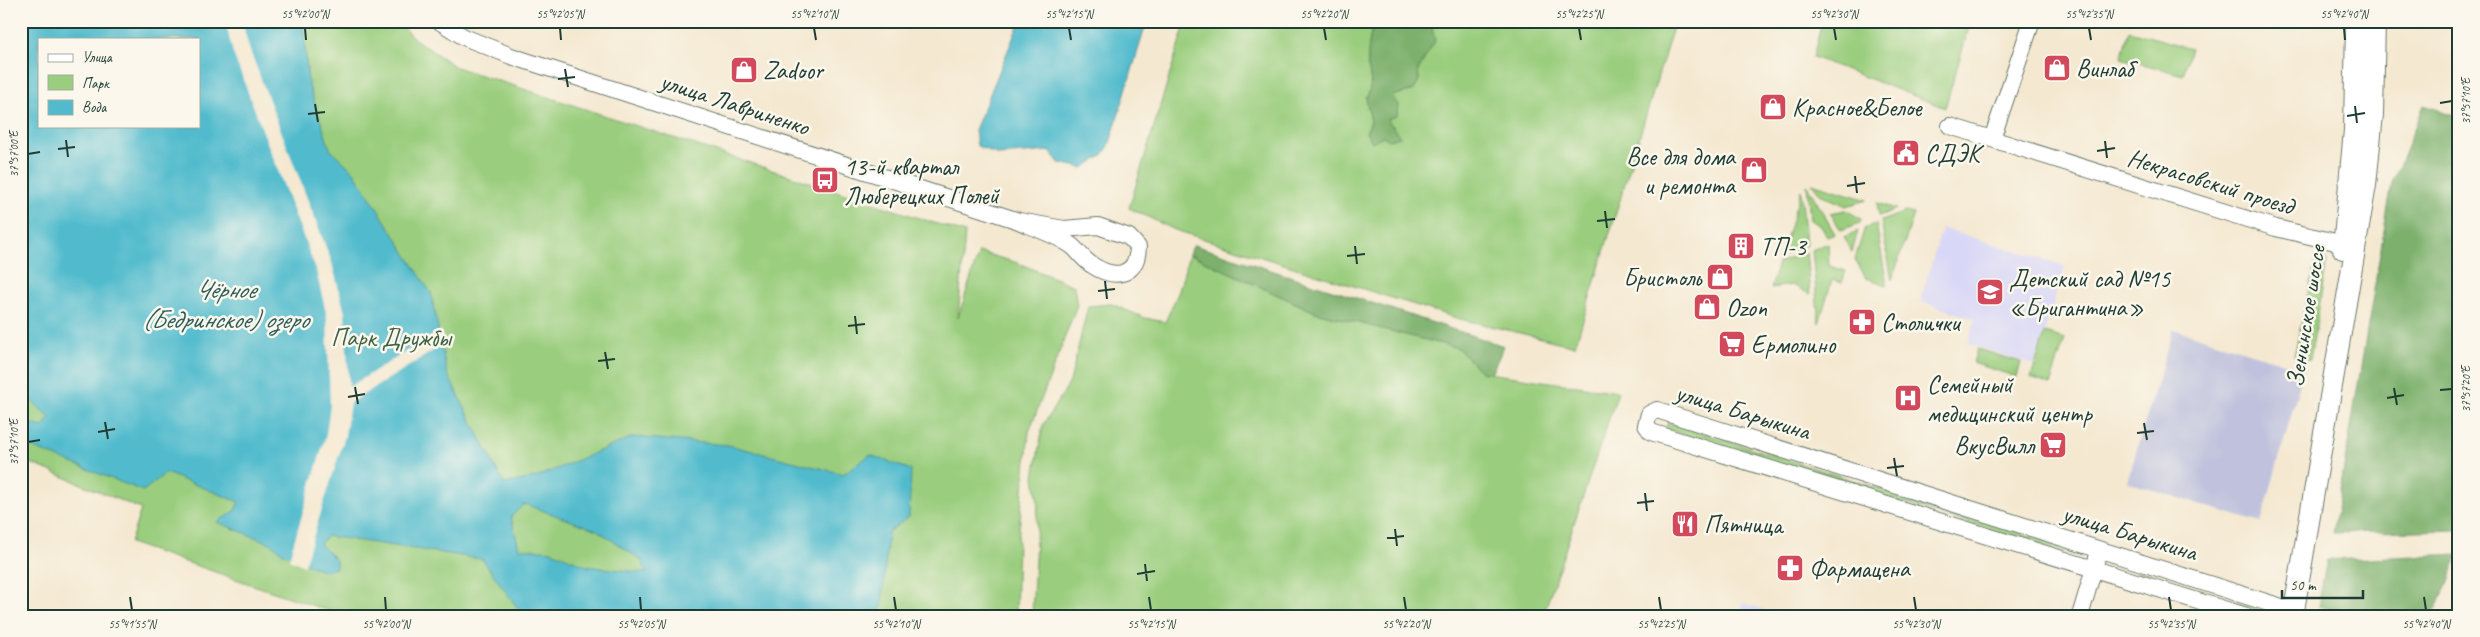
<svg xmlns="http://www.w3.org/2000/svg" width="2480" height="637" viewBox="0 0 2480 637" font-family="Caveat,sans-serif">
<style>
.built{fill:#d9d7f7}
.industrial{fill:#c0c2dd}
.green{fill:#9acd7d;stroke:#5c8558;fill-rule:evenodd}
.forest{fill:#7bb06c;stroke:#4d7650}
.water{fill:#51bbcd;stroke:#387c80;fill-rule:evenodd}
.pier{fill:#f4e8d0}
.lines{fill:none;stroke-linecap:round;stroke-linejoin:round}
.minor-casing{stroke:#6a796b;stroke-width:18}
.major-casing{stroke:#6a796b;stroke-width:22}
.minor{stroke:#fff;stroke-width:16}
.major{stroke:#fff;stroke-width:20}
.ticks{fill:none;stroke:#1f3d34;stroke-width:2}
.labels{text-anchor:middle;stroke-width:5;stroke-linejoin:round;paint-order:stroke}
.poi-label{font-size:25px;fill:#1f3d34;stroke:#fbf7ec;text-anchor:start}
.street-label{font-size:25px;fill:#1f3d34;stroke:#fbf7ec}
.park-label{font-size:25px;fill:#3e6146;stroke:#fbf7ec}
.water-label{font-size:26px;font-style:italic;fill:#2c5c5a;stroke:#fbf7ec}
.neatline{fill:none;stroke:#1f3d34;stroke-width:2}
.ticks-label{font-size:12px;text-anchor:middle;fill:#1f3d34}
</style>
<rect width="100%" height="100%" fill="#fbf7ec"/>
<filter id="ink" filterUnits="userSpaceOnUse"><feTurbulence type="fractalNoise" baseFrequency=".02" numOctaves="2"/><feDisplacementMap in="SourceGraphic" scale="10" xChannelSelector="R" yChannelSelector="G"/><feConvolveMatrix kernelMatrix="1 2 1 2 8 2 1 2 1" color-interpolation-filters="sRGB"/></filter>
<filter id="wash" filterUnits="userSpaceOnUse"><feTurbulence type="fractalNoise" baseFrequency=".0096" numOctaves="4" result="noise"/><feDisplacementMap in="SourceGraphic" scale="20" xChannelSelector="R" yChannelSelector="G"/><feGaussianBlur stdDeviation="1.12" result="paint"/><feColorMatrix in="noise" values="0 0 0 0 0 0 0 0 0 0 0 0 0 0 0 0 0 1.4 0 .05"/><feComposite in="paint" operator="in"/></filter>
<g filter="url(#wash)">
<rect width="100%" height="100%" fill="#f4e8d0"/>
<path class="built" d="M1942,228L2065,266L2034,365L1968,344L1975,319L1920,301Z
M1743,603L1781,616H1739Z"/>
<path class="industrial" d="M2173,329L2304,369L2261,523L2127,482Z"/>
<path class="green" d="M21,21H396L416,40L456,67L965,233L958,318L979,252L1018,263L1074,286L1077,305L1029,432L1018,539L1016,616H344L130,543L141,509L21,459ZM39,39H199V126H39Z
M1186,21H1384L1383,25L1372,30C1369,39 1367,57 1368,67C1371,80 1373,86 1366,98L1371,121L1366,133L1394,127L1386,119L1392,96L1414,90L1419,80L1418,70C1427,53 1438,41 1430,21H1675L1575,346L1456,318L1175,230L1129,208Z
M1822,21H1971L1945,108L1813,57Z
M2129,31L2191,48L2183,75L2121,58Z
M1812,183L1867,200L1846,206L1820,194Z
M1807,185L1835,234L1827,237L1821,226L1810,220Z
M1801,190L1806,245L1781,256Z
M1877,203L1896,209L1879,216Z
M1846,210L1861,219L1860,223L1841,230L1830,213Z
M1905,212L1914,214L1892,280L1881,221Z
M1876,224L1887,285L1866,278L1855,259L1865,227Z
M1858,231L1852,252L1844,237Z
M1828,243L1829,266L1846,271L1842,283L1832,280L1819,323L1812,250Z
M1806,252L1810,294L1792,285L1771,288L1778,263Z
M1189,254L1315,312L1458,348L1481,372L1618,392L1543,616H1032L1038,502L1034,477L1043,425L1070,382L1088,306L1111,304L1145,318L1165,322L1179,291Z
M2316,259L2327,261L2310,360L2294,356Z
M2045,333L2065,339L2050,385L2031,378Z
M1977,349L2021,362L2017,377L1973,363Z
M1668,422L2077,551L2075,556L1665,429Z
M2137,570L2264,611L2270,616H2260L2135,576Z"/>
<path class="forest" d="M1384,21H1430L1435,41L1418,70L1419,80L1414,90L1392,96L1398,105L1397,116L1387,119L1400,137L1389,140L1383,136L1372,142L1366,133L1371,121L1366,98C1373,86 1371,80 1368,67C1367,57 1369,39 1372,30L1383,25Z
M2424,105L2459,117V530L2333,533L2392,183Z
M1194,245L1504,346L1491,374L1481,372L1458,348L1315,312L1189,254Z
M2459,554L2437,608L2427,616H2364L2318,606L2327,560Z"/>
<path class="water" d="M21,21H303L308,83L330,149L354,172L431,293L447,373L504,484L537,477L633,437L728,445L843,474L870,455L911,470L909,517L888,532L882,607L874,616L522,614L482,559L327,536L320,544L336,560V568L327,571L313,567L283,553L272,544L217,522L234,512L239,502L166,473L143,491L21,443V420L42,427L50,418L21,391ZM39,39H199V126H39ZM524,504L597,530L641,560L647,573L586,566L552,551L519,548L511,517Z
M1020,21H1147L1109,146L1102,156L1083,168L1059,163L1050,151L999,155L977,146L975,130Z"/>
<path class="pier" d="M225,21H242L249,48L332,263L345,313L349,387L441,330L444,344L350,403L345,436L304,566L289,559L326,435L330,405L327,317L316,270L233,53Z"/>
</g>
<g filter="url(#ink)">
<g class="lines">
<g class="minor-casing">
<path id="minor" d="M439,21L464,37L511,56L1019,221L1064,229L1098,226L1129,237L1138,247C1137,278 1113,279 1092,265C1084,260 1079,252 1072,246C1057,235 1036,229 1019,221
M1950,126L2276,228L2344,244
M1992,139L2032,21
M2080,616L2097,558
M2246,616L1651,432L1646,425L1649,414L1657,410L2294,611"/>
</g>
<g class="major-casing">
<path id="major" d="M2343,249L2354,130L2356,21
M2293,616L2366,185L2373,114L2375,21"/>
</g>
<use href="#minor" class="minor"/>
<use href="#major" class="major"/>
</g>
</g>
<path class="ticks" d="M305,28L306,40M560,28L561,40M814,28L816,40M1069,28L1071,40M1324,28L1326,40M1579,28L1581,40M1834,28L1836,40M2089,28L2091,40M2344,28L2345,40M565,69L568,87M558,79L575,77M2440,103L2452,101M315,104L318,122M2355,106L2357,123M308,114L325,112M2347,116L2365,113M66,140L68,157M2105,141L2107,158M58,149L75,147M2097,151L2115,148M28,154L40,152M1855,176L1857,193M1847,186L1865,183M1605,211L1607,228M1597,221L1615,219M1355,246L1357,264M1347,256L1365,254M1105,281L1107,299M1098,291L1115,289M855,316L857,334M848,326L865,324M605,352L608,369M598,361L615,359M355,387L358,404M2394,388L2397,405M2440,390L2452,389M348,397L365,394M2387,398L2404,395M105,422L108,439M2144,423L2147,440M98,432L115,429M2137,433L2154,431M28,442L40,440M1894,458L1897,476M1887,468L1904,466M1645,493L1647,511M1637,503L1654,501M1395,529L1397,546M1387,538L1404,536M1145,564L1147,581M1137,574L1155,571M130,597L132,610M385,597L386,610M640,597L641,610M894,597L896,610M1149,597L1151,610M1404,597L1406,610M1659,597L1661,610M1914,597L1916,610M2169,597L2171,610M2424,597L2426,610"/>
<defs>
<g id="shop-square" transform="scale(1.4375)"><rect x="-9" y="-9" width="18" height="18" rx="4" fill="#d1495b" stroke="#fbf7ec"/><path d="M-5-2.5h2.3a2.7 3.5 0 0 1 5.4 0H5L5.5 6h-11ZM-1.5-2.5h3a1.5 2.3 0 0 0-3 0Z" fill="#fff"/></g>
<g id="civic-square" transform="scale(1.4375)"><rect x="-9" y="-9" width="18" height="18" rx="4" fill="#d1495b" stroke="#fbf7ec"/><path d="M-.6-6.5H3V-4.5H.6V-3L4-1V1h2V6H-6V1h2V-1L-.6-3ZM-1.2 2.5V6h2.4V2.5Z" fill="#fff"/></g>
<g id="bus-square" transform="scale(1.4375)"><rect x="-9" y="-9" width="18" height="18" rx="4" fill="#d1495b" stroke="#fbf7ec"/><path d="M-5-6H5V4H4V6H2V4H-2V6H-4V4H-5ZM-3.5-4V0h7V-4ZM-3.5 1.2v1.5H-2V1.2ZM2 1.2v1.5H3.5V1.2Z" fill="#fff"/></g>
<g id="building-square" transform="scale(1.4375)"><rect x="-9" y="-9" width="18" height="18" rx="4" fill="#d1495b" stroke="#fbf7ec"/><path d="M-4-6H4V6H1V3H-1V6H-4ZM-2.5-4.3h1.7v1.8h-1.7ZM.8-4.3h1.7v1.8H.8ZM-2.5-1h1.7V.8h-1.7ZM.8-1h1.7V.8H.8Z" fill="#fff"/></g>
<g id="school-square" transform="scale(1.4375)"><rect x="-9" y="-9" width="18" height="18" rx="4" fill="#d1495b" stroke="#fbf7ec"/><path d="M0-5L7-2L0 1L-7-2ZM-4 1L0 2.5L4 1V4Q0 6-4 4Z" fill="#fff"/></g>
<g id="pharmacy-square" transform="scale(1.4375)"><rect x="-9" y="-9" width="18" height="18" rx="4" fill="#d1495b" stroke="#fbf7ec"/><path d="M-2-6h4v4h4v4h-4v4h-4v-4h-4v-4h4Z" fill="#fff"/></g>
<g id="supermarket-square" transform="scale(1.4375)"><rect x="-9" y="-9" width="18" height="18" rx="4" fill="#d1495b" stroke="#fbf7ec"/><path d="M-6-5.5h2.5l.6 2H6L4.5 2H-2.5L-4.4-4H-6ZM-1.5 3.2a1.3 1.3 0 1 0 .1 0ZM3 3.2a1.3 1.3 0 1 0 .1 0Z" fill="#fff"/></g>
<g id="hospital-square" transform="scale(1.4375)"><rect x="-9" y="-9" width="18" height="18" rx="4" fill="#d1495b" stroke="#fbf7ec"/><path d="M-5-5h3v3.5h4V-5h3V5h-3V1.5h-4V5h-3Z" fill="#fff"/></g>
<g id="restaurant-square" transform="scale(1.4375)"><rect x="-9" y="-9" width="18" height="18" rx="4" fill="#d1495b" stroke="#fbf7ec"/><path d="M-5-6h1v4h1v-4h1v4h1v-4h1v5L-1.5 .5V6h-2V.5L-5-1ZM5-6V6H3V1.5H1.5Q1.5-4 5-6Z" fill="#fff"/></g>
</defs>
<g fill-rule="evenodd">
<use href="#shop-square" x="2057" y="68"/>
<use href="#shop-square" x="744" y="70"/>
<use href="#shop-square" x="1773" y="107"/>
<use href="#civic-square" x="1906" y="153"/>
<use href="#shop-square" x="1754" y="170"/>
<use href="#bus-square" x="825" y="180"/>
<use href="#building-square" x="1741" y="246"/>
<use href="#shop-square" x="1720" y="277"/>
<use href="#school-square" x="1990" y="292"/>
<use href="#shop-square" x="1707" y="307"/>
<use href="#pharmacy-square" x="1862" y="322"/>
<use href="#supermarket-square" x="1732" y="344"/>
<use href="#hospital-square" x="1908" y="398"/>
<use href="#supermarket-square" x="2053" y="445"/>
<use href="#restaurant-square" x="1685" y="524"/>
<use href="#pharmacy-square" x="1790" y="568"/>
</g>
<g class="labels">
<g class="poi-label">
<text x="2076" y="77">Винлаб</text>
<text x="763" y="79">Zadoor</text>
<text x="1792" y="116">Красное&amp;Белое</text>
<text x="1925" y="162">СДЭК</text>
<text x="1735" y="165" text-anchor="end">Все для дома<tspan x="1735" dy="29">и ремонта</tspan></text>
<text x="844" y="175">13-й квартал<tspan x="844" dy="29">Люберецких Полей</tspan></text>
<text x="1760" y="255">ТП-3</text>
<text x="1701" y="286" text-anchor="end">Бристоль</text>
<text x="2009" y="287">Детский сад №15<tspan x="2009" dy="29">«Бригантина»</tspan></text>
<text x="1726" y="316">Ozon</text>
<text x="1881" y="331">Столички</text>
<text x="1751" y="353">Ермолино</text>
<text x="1927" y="393">Семейный<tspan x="1927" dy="29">медицинский центр</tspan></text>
<text x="2034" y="454" text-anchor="end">ВкусВилл</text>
<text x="1704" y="533">Пятница</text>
<text x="1809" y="577">Фармацена</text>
</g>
<g class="street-label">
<text transform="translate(735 103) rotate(18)" y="9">улица Лавриненко</text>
<text transform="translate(2211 181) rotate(17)" y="9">Некрасовский проезд</text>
<text transform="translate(2305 316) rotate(-81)" y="9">Зенинское шоссе</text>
<text transform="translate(1743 411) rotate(17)" y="9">улица Барыкина</text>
<text transform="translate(2130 532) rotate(17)" y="9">улица Барыкина</text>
</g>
<g class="park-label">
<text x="391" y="346">Парк Дружбы</text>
</g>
<g class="water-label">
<text x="225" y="298">Чёрное<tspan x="225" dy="30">(Бедринское) озеро</tspan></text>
</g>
</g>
<rect width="2480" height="637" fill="none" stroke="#fbf7ec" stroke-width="55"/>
<rect x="38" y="38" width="162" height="90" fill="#fbf7ec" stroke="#a3ada2"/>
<rect x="48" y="54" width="25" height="8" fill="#ffffff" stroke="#a3ada2"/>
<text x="82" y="62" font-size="15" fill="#1f3d34">Улица</text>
<rect x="48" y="75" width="25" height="15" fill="#9acd7d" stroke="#a3ada2"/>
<text x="82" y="88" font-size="15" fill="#1f3d34">Парк</text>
<rect x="48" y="100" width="25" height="15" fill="#51bbcd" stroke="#a3ada2"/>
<text x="82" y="112" font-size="15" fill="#1f3d34">Вода</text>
<path d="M2282 590v8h81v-8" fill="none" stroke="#1f3d34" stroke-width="2.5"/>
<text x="2290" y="590" font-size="15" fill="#1f3d34" stroke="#fbf7ec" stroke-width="4" paint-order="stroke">50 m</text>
<rect x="28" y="28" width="2424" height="582" class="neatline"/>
<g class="ticks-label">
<text x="305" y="18">55°42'00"N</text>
<text x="560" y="18">55°42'05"N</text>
<text x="814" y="18">55°42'10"N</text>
<text x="1069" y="18">55°42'15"N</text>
<text x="1324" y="18">55°42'20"N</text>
<text x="1579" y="18">55°42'25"N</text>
<text x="1834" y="18">55°42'30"N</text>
<text x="2089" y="18">55°42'35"N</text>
<text x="2344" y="18">55°42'40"N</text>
<text transform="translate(2466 101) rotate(-90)" y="4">37°57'10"E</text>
<text transform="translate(14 154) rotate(-90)" y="4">37°57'00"E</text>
<text transform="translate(2466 389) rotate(-90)" y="4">37°57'20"E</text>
<text transform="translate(14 442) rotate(-90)" y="4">37°57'10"E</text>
<text x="132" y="628">55°41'55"N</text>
<text x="386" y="628">55°42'00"N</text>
<text x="641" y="628">55°42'05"N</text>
<text x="896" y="628">55°42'10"N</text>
<text x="1151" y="628">55°42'15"N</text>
<text x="1406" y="628">55°42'20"N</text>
<text x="1661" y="628">55°42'25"N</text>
<text x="1916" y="628">55°42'30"N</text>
<text x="2171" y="628">55°42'35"N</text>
<text x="2426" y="628">55°42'40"N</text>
</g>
</svg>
